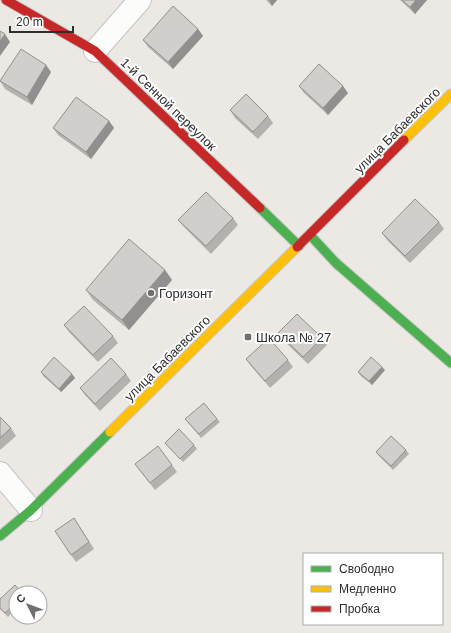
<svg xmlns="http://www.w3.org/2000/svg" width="451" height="633" viewBox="0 0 451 633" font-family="Helvetica,sans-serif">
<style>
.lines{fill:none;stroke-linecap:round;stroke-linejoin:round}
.street-casing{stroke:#c5c4c5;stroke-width:24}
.fast-casing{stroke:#c5c4c5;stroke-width:11}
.slow-casing{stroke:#c5c4c5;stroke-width:11}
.jam-casing{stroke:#c5c4c5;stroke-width:11}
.street{stroke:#fcfcfb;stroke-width:22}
.fast{stroke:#4caf50;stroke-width:9}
.slow{stroke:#ffc107;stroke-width:9}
.jam{stroke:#c62828;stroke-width:9}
.wall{fill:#b4b1af}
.shaded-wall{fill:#92908e}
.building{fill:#d1cecb;stroke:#92908e}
.poi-dot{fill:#706f6e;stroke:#fff;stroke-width:1.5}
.labels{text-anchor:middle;stroke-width:4;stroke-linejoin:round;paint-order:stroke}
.street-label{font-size:13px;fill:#2e2e2e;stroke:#fff}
.poi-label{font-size:13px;fill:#2e2e2e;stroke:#fff;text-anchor:start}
</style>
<rect width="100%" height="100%" fill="#ece8e4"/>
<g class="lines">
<g class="street-casing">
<path id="street" d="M95,51L140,0
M0,473L31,510"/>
</g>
<g class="fast-casing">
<path id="fast" d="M260,208L299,246
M310,235L336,263L451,363
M0,536L31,510L110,432"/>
</g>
<g class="slow-casing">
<path id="slow" d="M404,140L451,94
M110,432L297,247"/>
</g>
<g class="jam-casing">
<path id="jam" d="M6,0L95,51L260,208
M297,247L404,140"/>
</g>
<use href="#street" class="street"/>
<use href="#fast" class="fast"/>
<use href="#slow" class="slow"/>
<use href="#jam" class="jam"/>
</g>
<path class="wall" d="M266,0H277L272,6Z
M400,0H427L415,14Z
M198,29L203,36L173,69L148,47L143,40Z
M51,72L32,105L5,89L0,81Z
M299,86L348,93L328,115L304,93Z
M230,110L268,116L273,123L258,139L235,118Z
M109,121L114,128L91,159L58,135L53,128Z
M233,218L238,225L211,254L184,227L178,220Z
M439,222L444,229L410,263L387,240L382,233Z
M165,270L172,280L129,330L93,300L86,290Z
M64,325L113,336L118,343L98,362L69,332Z
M278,333L322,338L327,345L308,364L283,340Z
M246,359L288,360L293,367L270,388L251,366Z
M385,370L372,385L361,376L358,372Z
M41,372L72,374L75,378L61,392L43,376Z
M126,374L131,381L100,411L85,395L80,388Z
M0,417L11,428L16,436L0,450Z
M185,419H217L220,422L201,438Z
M165,443L194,445L197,449L183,462L168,446Z
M406,450L409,454L393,470L378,455L376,452Z
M135,464L172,465L177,472L155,490Z
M74,518L94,549L76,562L71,555Z
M16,593V609L8,617L0,609V599Z"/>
<path class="shaded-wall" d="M269,0H277L272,6Z
M416,0H427L415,14L410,7Z
M198,29L203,36L173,69L168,62Z
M5,34L10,42L0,56V41Z
M46,65L51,72L32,105L27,97Z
M343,86L348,93L328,115L323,108Z
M109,121L114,128L91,159L86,152Z
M165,270L172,280L129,330L122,320Z
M382,367L385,370L372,385L369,381Z
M72,374L75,378L61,392L59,389Z"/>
<path class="building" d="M402,0H416L410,7Z
M173,6L198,29L168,62L143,40Z
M0,31L5,34L0,41Z
M21,49L46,65L27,97L0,81Z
M319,64L343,86L323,108L299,86Z
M246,94L268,116L253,132L230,110Z
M76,97L109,121L86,152L53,128Z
M206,192L233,218L206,246L178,220Z
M415,199L439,222L405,256L382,233Z
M129,239L165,270L122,320L86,290Z
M84,306L113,336L93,355L64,325Z
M297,314L322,338L303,357L278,333Z
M269,338L288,360L265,381L246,359Z
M54,357L72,374L59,389L41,372Z
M371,357L382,367L369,381L358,372Z
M111,358L126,374L95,404L80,388Z
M204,403L217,419L199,434L185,419Z
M0,417L11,428L0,438Z
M179,429L194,445L180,459L165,443Z
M391,436L406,450L391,466L376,452Z
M158,446L172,465L150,483L135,464Z
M74,518L89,542L71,555L55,531Z
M15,585L22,593H16V603L5,613L0,608V599Z"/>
<g class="poi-dot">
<circle cx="151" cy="293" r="4"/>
<rect x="244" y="333" width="8" height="8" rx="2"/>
</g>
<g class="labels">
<g class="street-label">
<text transform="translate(169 104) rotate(44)" y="5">1-й Сенной переулок</text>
<text transform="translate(397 130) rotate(-45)" y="5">улица Бабаевского</text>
<text transform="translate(167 358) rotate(-45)" y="5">улица Бабаевского</text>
</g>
<g class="poi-label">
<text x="159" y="298">Горизонт</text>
<text x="256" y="342">Школа № 27</text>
</g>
</g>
<rect x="303" y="553" width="140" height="72" fill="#ffffff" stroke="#ababab"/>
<rect x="311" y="566" width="20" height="6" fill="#4caf50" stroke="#ababab"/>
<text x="339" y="573" font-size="12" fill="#2e2e2e">Свободно</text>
<rect x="311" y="586" width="20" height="6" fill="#ffc107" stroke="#ababab"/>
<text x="339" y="593" font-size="12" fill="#2e2e2e">Медленно</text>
<rect x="311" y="606" width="20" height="6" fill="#c62828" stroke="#ababab"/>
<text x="339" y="613" font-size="12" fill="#2e2e2e">Пробка</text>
<g transform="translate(28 605) rotate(312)"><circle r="19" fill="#ffffff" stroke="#ababab"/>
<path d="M0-3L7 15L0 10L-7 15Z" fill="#706f6e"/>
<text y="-6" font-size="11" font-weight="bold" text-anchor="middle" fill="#2e2e2e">С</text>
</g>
<path d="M10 26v6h63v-6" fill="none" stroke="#2e2e2e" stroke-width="2"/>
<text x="16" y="26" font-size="12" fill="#2e2e2e" stroke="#ffffff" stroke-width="3" paint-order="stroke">20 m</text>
</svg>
